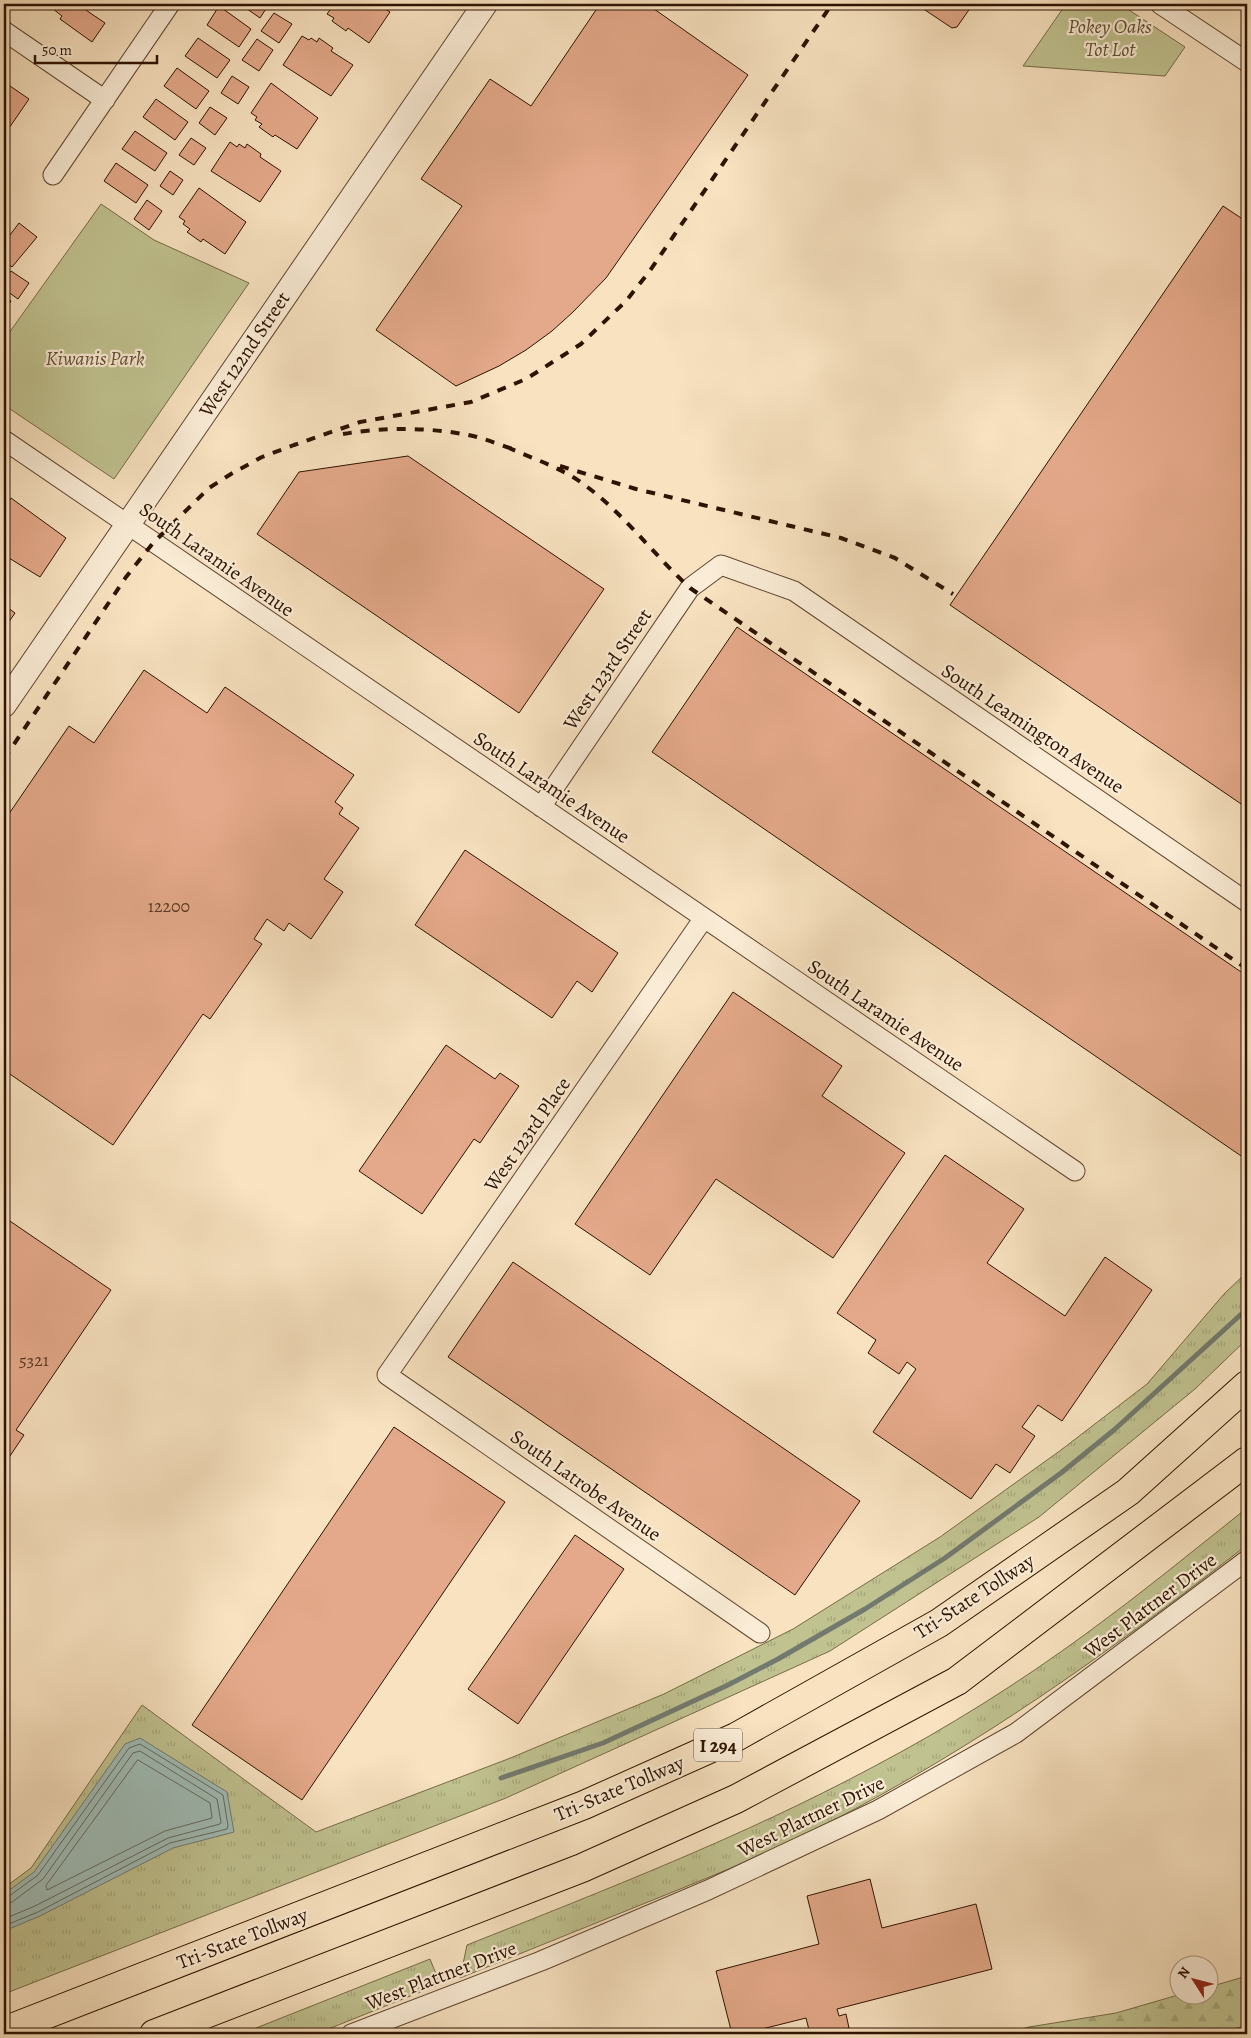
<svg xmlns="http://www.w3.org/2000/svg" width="1251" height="2038" viewBox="0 0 1251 2038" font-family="Alegreya,serif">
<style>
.grass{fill:url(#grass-tufts);stroke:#776a48}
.forest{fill:url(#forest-firs);stroke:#776a48}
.park{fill:#c0c290;stroke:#776a48}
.water{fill:#9fbdb8;stroke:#72796e}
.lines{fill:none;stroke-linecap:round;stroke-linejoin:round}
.shore{stroke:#66685c;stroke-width:1}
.stream{stroke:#72796e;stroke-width:5}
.building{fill:#e4a98a;stroke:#2e1200}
.minor-casing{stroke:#604630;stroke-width:21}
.tertiary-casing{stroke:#604630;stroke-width:26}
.motorway-casing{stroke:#2e1200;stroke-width:30}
.minor{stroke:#faecd6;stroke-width:19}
.tertiary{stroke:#faecd6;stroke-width:24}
.motorway{stroke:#f8e2c0;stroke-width:28}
.rail{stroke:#2e1200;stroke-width:4;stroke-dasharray:9 9;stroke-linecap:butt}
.labels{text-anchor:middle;stroke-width:4.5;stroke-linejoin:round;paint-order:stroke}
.number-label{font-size:18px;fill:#5c3822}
.shield{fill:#faecd6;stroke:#6b5340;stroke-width:1}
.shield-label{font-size:19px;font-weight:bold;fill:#2e1200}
.park-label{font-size:20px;font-style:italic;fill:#615032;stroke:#faecd6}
.street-label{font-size:20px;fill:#2e1200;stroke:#faecd6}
</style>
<defs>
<pattern id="grass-tufts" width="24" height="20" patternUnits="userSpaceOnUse" patternTransform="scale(1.25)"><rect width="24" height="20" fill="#c0c290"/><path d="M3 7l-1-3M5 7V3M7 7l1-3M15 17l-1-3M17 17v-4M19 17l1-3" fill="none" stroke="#a5a67a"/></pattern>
<pattern id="forest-firs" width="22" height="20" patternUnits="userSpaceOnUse" patternTransform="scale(1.25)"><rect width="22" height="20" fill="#c0c290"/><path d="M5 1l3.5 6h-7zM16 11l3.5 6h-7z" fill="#a5a67a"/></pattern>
</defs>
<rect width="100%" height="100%" fill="#f8e2c0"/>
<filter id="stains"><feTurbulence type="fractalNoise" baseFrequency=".004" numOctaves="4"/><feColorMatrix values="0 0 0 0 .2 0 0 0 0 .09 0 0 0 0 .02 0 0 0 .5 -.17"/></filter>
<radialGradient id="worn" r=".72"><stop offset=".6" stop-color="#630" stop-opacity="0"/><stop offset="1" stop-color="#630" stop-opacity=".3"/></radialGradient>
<path class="grass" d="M1247,1272V1339L1195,1389L1039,1517L830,1651L506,1798L4,1994V1888L31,1868L142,1705L316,1832L508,1759L664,1694L793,1629L940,1537L1061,1450L1147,1384L1224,1294Z
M1247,1508V1544L1238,1552C1108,1653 975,1748 828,1823C768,1854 705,1879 643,1904C582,1929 521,1953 460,1978L467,1945C605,1890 742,1837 873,1767C947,1728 1019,1683 1087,1633C1142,1593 1194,1550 1247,1508Z
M430,1959L440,1984L316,2034H241Z"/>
<path class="forest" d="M1247,1976V2025L1217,2034H1004L1029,2027L1116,2013L1178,1995L1208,1996L1209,1987Z"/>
<path class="park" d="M1066,4H1120L1185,47L1165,76L1023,66Z
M101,204L154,240L249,283L114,479L4,405V340Z"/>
<path class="water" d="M140,1738L227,1792L234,1832L173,1848L40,1916L4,1931V1894L34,1872L125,1744Z"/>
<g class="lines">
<path class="shore" d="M138,1760L210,1803L212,1818L165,1831L47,1890L46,1886Z
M4,1898L8,1897L38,1875L129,1748L140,1744L223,1795L228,1826L227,1829L170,1843L38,1912L4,1926
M4,1904L12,1902L43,1879L133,1753L140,1751L217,1799L221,1822L220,1824L168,1838L35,1906L4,1919"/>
<path class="stream" d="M501,1778L603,1743L728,1685L778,1659L865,1609L945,1558L1061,1473L1114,1430L1247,1309"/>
</g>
<path class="building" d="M49,4H77L105,23L92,42L60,19L62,16L48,5Z
M240,4H269L260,18Z
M325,4H378L390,12L369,43L348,28L346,31L332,21L334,18L327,14L330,10L323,7Z
M600,4H647L748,75L606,278L573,312L552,331L526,350L499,366L456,386L376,330L462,206L421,179L490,79L531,106Z
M916,4H973L957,27L952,28Z
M219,6L251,29L239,47L207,25Z
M274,13L292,24L279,43L261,31Z
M302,36L309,40L311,38L317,42L319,38L333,48L331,51L353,65L331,96L283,65Z
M198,38L230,60L217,78L185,56Z
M257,39L273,50L259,71L242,60Z
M177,68L209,91L196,109L164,86Z
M232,76L249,87L238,104L221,93Z
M271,83L318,118L297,149L275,135L273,137L259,127L262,124L255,120L257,117L251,113Z
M10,86L29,99L7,131L5,130L4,131V95Z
M156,99L188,122L175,140L143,117Z
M210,107L227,118L215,135L199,123Z
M135,131L167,153L155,171L122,149Z
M191,138L206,148L194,165L179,155Z
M230,142L237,147L239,144L245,148L247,144L261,154L260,157L281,171L260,202L211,171Z
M116,163L148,185L136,203L104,181Z
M170,171L183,180L173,195L160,186Z
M199,188L246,222L225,254L203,239L201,242L187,232L190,229L183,224L185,221L179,217Z
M147,200L162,211L149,230L134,219Z
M1223,206L1247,222V808L950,605Z
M19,223L37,237L12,267L4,261V243Z
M11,271L29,283L18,299L4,289V282Z
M4,295L11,301L6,309L9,311L4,319Z
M408,456L604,589L519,713L257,534L299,472Z
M11,498L66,538L40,577L4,555V509Z
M4,605L15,613L4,629Z
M737,627L1247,976V1160L652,752Z
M144,670L207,713L225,687L354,775L335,802L343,808L339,814L359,828L324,879L343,892L311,939L289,923L284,931L267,919L254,939L262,944L210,1019L203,1014L113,1145L4,1070V821L69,726L94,743Z
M465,850L618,953L592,992L577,981L552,1018L415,925Z
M733,992L842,1066L822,1096L905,1153L833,1258L716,1179L650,1275L575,1224Z
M446,1045L495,1079L500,1073L519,1086L480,1143L474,1139L422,1214L359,1171Z
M945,1155L1024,1209L987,1263L1065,1316L1105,1257L1152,1290L1062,1421L1038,1405L1022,1427L1035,1436L1010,1473L996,1464L971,1499L873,1432L916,1369L907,1362L899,1374L868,1353L876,1340L837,1313Z
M4,1217L111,1290L16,1430L24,1435L4,1465Z
M513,1262L860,1501L795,1595L448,1357Z
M394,1427L505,1502L302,1800L192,1725Z
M575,1535L624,1569L518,1724L468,1689Z
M870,1879L882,1928L976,1904L992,1969L837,2009L839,2016L846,2014L849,2028L824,2034H810L806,2018L742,2034H732L716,1971L819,1944L807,1896Z"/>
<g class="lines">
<g class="minor-casing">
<path id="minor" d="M1160,4L1247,62
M4,31L105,100
M53,175L170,4
M4,440L1075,1171
M541,807L690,588L721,565L794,591L1247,902
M704,918L387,1375L760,1633
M351,2034L541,1961L708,1890L878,1810L1016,1733L1247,1560"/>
</g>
<g class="tertiary-casing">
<path id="tertiary" d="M4,705L485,4"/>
</g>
<g class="motorway-casing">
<path id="motorway" d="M4,2031L584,1805L736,1737L939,1623L1128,1492L1247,1385
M154,2034L582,1868L736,1799L957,1681L1247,1461"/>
</g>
<use href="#minor" class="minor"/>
<use href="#tertiary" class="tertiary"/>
<use href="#motorway" class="motorway"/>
<path class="rail" d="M343,434C384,427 432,427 473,436C486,439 500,445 513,449
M507,447C533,459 563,468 586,486C625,515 654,555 690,588L1247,969
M560,466L636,489L841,538L895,558L953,594
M4,759L126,577L153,543L209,488L231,474L262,457L294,445L360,422L471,402L526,379L581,344L626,301L649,272L832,4"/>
</g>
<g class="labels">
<g class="number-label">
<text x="169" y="912">12200</text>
<text x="34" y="1366">5321</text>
</g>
<rect class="shield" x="694" y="1728.5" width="48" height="33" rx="4"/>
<g class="shield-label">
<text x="718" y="1752">I 294</text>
</g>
<g class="park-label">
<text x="1110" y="33">Pokey Oaks<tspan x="1110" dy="23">Tot Lot</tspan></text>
<text x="95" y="365">Kiwanis Park</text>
</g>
<g class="street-label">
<text transform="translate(244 354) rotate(-56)" y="7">West 122nd Street</text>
<text transform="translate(217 559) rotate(35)" y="7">South Laramie Avenue</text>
<text transform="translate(607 669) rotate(-56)" y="7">West 123rd Street</text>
<text transform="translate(1033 728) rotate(34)" y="7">South Leamington Avenue</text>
<text transform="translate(552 787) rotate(34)" y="7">South Laramie Avenue</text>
<text transform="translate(886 1015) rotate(34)" y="7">South Laramie Avenue</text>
<text transform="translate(527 1134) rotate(-55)" y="7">West 123rd Place</text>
<text transform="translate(586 1485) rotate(35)" y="7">South Latrobe Avenue</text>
<text transform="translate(974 1596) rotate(-33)" y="7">Tri-State Tollway</text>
<text transform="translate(1150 1605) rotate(-37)" y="7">West Plattner Drive</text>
<text transform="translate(619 1788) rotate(-23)" y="7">Tri-State Tollway</text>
<text transform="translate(811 1816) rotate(-26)" y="7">West Plattner Drive</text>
<text transform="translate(242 1938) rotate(-21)" y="7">Tri-State Tollway</text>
<text transform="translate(441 1975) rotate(-21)" y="7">West Plattner Drive</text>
</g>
</g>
<rect width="1251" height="2038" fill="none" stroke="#f8e2c0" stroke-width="20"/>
<rect x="5" y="5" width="1241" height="2028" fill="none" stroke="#2e1200" stroke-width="2.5"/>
<rect x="10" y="10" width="1231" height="2018" fill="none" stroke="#2e1200"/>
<g transform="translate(1194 1980) rotate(306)"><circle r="24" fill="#faecd6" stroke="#a89580"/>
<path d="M0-4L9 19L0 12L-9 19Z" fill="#8f2418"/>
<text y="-8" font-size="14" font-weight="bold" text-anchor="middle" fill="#2e1200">N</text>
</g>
<path d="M35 55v8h122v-8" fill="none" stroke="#2e1200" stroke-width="2.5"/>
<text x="42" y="55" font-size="15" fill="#2e1200" stroke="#faecd6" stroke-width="4" paint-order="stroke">50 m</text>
<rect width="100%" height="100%" filter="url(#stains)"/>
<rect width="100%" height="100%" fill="url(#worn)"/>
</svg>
